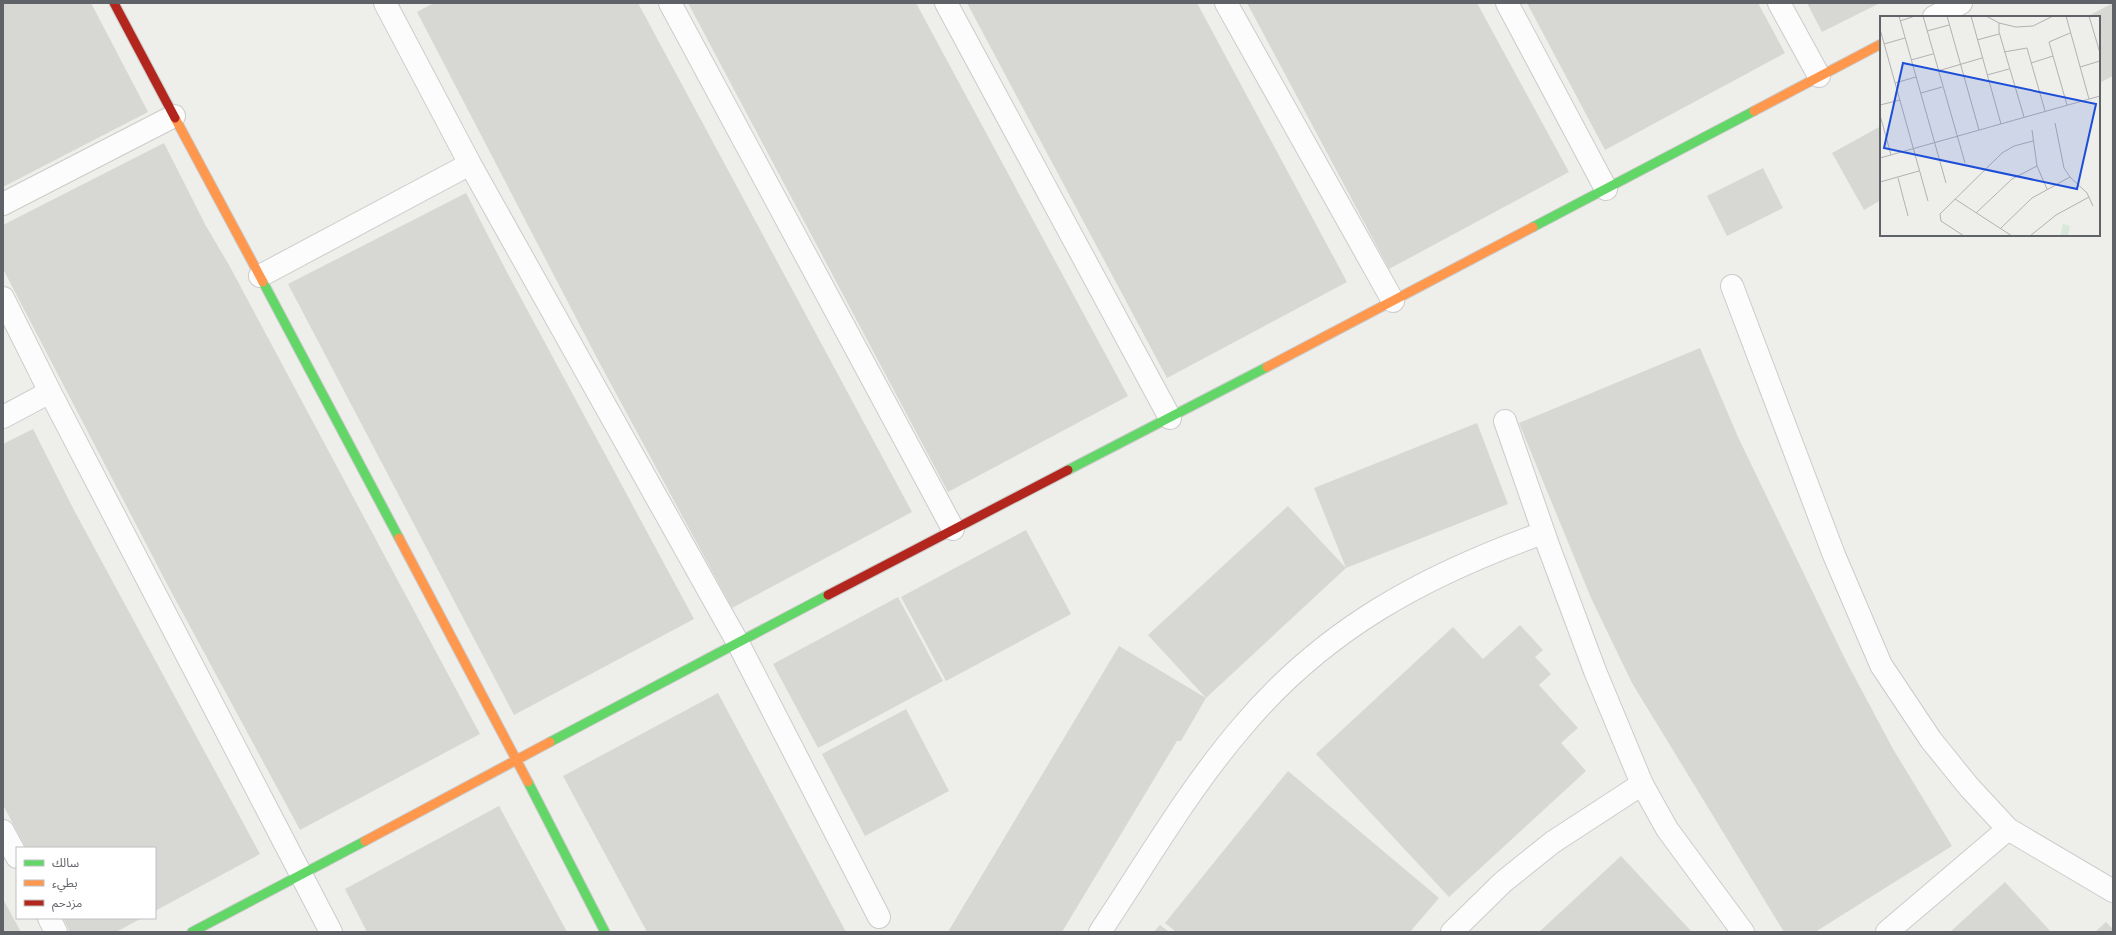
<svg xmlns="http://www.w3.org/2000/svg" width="2116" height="935" viewBox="0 0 2116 935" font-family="'Nunito Sans','Noto Sans Arabic',sans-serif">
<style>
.building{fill:#d7d7d4}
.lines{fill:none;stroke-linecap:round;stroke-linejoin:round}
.street-casing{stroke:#cbcccb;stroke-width:24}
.fast-casing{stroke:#cacaca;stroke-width:11}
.slow-casing{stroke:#cacaca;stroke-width:11}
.jam-casing{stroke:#cacaca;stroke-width:11}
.street{stroke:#fcfcfc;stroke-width:22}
.fast{stroke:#63d668;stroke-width:9}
.slow{stroke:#ff974d;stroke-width:9}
.jam{stroke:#b3261e;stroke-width:9}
.inset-road{fill:none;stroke:#b1b2b2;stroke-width:1}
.view{fill:#1d4ed8;fill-opacity:0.15;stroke:#1d4ed8;stroke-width:2}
.inset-edge{fill:none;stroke:#5f6267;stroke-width:2}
</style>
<rect width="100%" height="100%" fill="#eeeeea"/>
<path class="building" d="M3,3H91L148,112L3,187Z
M434,3H638L912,512L732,608L599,362L417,12Z
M688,3H916L1128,396L948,492Z
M967,3H1197L1347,282L1167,378Z
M1247,3H1477L1569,172L1389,269Z
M1527,3H1758L1785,53L1605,150Z
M1807,3H1880L1822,32Z
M2113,3V76L2099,83V17H2086Z
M1881,126V200L1864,210L1832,153Z
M164,143L206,226L229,265L480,734L300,830L167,584L3,269V225Z
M1763,168L1783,208L1727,236L1707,196Z
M466,193L509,276L694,619L514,715L288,284Z
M1700,348L1738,437L1844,657L1893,749L1952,846L1815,932H1784L1632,683L1591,598L1519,423Z
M1477,423L1508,504L1346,568L1206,698L1181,741H1177L1062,932H948L1119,646L1206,698L1148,635L1288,506L1346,568L1314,488Z
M33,429L75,512L260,854L155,911V848H26L3,805V444Z
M1026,530L1071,614L946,681L901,597Z
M898,597L943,681L818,748L773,664Z
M1520,625L1543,650L1535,657L1551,674L1539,685L1578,728L1561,743L1586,771L1449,897L1316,754L1453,627L1483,659Z
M718,693L787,822L846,932H647L632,904L563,776Z
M906,709L949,791L865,836L822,754Z
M1288,771L1439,898L1410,932H1176L1165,923Z
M499,806L567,932H367L345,889Z
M1621,856L1692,932H1539L1552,920Z
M2005,882L2051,932H1950Z
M3,899L21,932H3Z
M63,918H142L116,932H70Z
M2106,922L2113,929V932H2095Z
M1160,925L1169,932H1154Z"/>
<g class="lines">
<g class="street-casing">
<path id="street" d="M385,3L470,164L738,643L879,917
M670,3L953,529
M946,3L1170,418
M1226,3L1393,301
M1507,3L1606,189
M1779,3L1819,76
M1934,17L1961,3
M3,204L174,116
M260,276L470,164
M1732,286L1834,555L1881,665L1931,740L1969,787L2008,829L2113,891
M3,298L50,392L331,932
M3,417L50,392
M1505,421L1548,545L1595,671L1642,784L1667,829L1743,932
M3,831L17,857
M49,918L56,932
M1100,932C1146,863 1188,790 1242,727C1324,629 1425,575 1543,533
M1452,932L1503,882L1553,842L1642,784
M1887,932L2008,829"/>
</g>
<g class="fast-casing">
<path id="fast" d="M1533,227L1754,111
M263,282L399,538
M1068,470L1267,367
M550,742L828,595
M528,782L605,932
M192,932L365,841"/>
</g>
<g class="slow-casing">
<path id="slow" d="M1754,111L1881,44
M175,118L263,282
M1267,367L1533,227
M399,538L528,782
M365,841L550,742"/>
</g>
<g class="jam-casing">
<path id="jam" d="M114,3L175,118
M828,595L1068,470"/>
</g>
<use href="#street" class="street"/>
<use href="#fast" class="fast"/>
<use href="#slow" class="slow"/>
<use href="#jam" class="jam"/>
</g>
<g transform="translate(1880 16)">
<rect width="220" height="220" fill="#eeeeea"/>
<path d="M183,208L190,210L188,220H180Z" fill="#d9e9d9"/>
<path class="inset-road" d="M19,0L66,167M43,0L85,147M67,0L99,114M91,0L121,108M106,0L119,7L136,11L153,10L173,0M186,0L209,83M209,0L220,37M20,5L35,0M119,7V16L144,101M0,13L48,185M47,15L69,9M97,24L119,18M4,28L25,22M124,36L147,32L165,95M31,44L53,38M151,47L173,40M200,51L220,45M58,55L102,42M107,59L129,53M15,67L36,61M41,77L62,71M0,89L20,84M187,89L169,26L190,17M0,99L11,139M175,107L184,152L190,161L207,177L213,190M152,114L157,150L167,173M0,142L220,80M18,162L28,200M0,166L39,155M75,183L132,220M96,197L132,163L157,150M121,212L152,182L190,161M84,220L61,205L60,198L122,137L134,130L153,125M150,220L176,199L209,181"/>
<path class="view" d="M23,47L216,88L197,173L4,132Z"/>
<rect width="220" height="220" class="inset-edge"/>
</g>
<rect width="2116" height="935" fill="none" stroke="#5f6267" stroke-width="8"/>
<rect x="16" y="847" width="140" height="72" fill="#ffffff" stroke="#bfc0c2"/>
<rect x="24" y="860" width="20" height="6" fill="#63d668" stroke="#bfc0c2"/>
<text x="52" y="867" font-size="12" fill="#5f6267">سالك</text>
<rect x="24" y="880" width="20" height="6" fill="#ff974d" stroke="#bfc0c2"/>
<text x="52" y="887" font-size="12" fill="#5f6267">بطيء</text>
<rect x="24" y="900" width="20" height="6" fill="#b3261e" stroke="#bfc0c2"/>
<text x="52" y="907" font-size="12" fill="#5f6267">مزدحم</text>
</svg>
